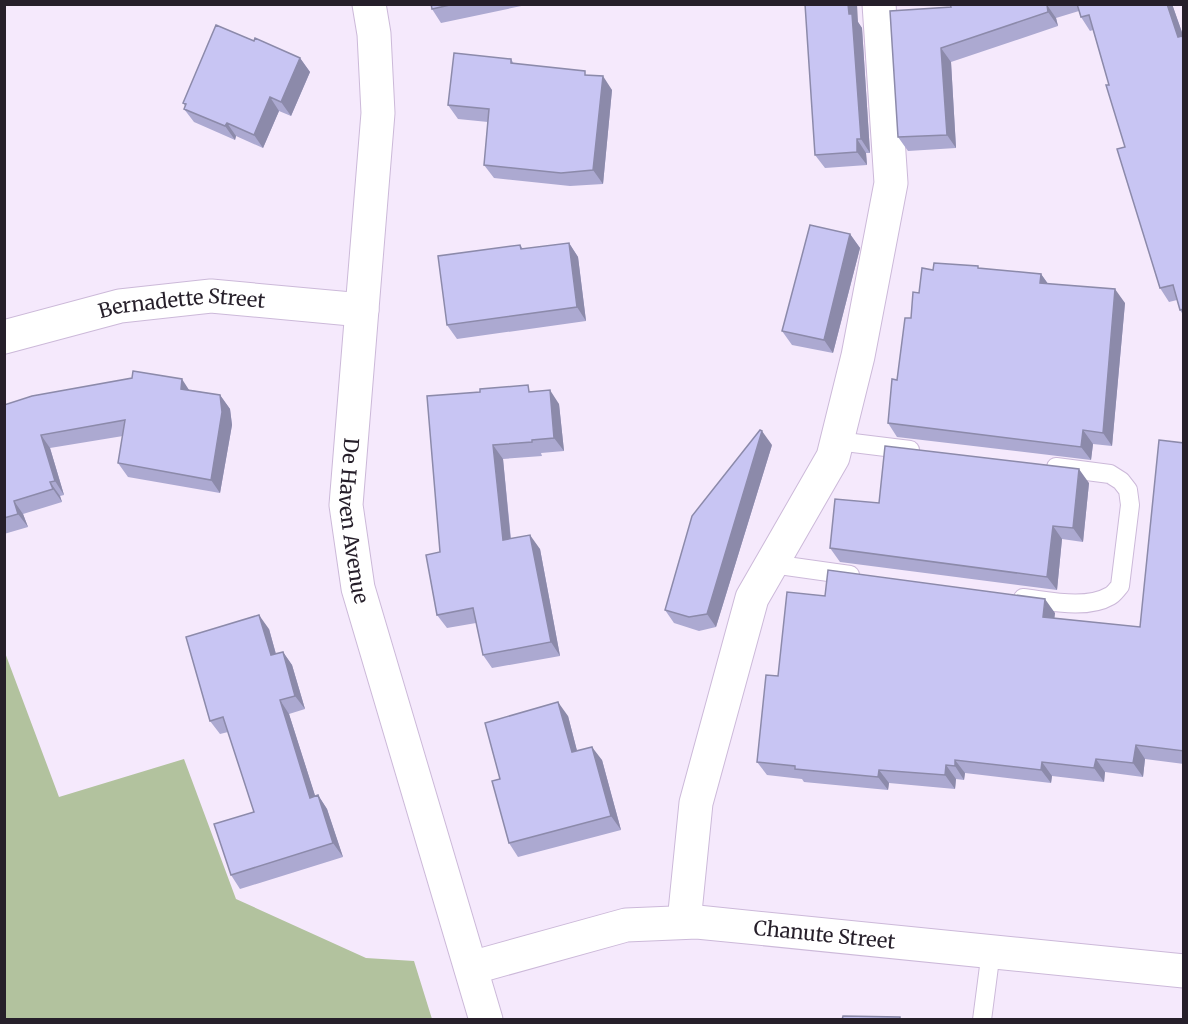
<svg xmlns="http://www.w3.org/2000/svg" width="1188" height="1024" viewBox="0 0 1188 1024" font-family="Merriweather,serif">
<style>
.green{fill:#b2c29e}
.lines{fill:none;stroke-linecap:round;stroke-linejoin:round}
.service-casing{stroke:#ccb9d9;stroke-width:20}
.minor-casing{stroke:#ccb9d9;stroke-width:35}
.service{stroke:#fff;stroke-width:18}
.minor{stroke:#fff;stroke-width:33}
.wall{fill:#aca9d1}
.shaded-wall{fill:#8c8aaa}
.building{fill:#c8c5f3;stroke:#8c8aaa;stroke-width:1.5}
.labels{text-anchor:middle;stroke-width:4.5;stroke-linejoin:round;paint-order:stroke}
.street-label{font-size:20px;fill:#261f2a;stroke:#fbfbfb}
</style>
<rect width="100%" height="100%" fill="#f5e9fc"/>
<path class="green" d="M4,650L59,797L184,759L236,899L366,958L414,961L432,1019H5Z"/>
<g class="lines">
<g class="service-casing">
<path id="service" d="M837,441L910,450
M772,564L850,575
M1023,598C1049,601 1086,610 1110,596C1114,594 1117,589 1120,586L1130,505L1128,490L1121,481L1110,474L1056,467
M982,1020L991,951"/>
</g>
<g class="minor-casing">
<g id="minor">
<path id="s1" d="M369,4L374,34L378,113L346,505L358,588L486,1020"/>
<path id="s2" d="M4,337L120,306L211,296L362,310"/>
<path d="M684,922L696,803L752,598L833,457L858,356L891,183L879,4"/>
<path id="s3" d="M471,968L626,925L697,922L1184,971"/>
</g>
</g>
<use href="#service" class="service"/>
<use href="#minor" class="minor"/>
</g>
<path class="wall" d="M431,4H531L441,23L432,9Z
M950,4H1172L1184,38V316L1180,310L1177,300L1169,302L1160,288L1109,85L1093,30L1090,31L1081,17L1079,11L1056,18L1058,26L951,62L956,148L908,151L898,137L951,7Z
M858,22L862,28L870,153H866L867,165L825,168L815,155Z
M254,41L300,58L310,72L291,116L279,111L263,148L236,136L235,140L194,122L184,109L185,106L183,103Z
M511,59L514,64L589,75L612,90L603,184L570,186L494,178L484,165L488,122L458,119L448,105Z
M850,234L860,248L833,353L792,345L782,331Z
M569,243L578,257L586,321L457,339L447,325L520,245L523,249Z
M980,269L1041,274L1048,284L1125,303L1112,446L1093,444L1091,460L897,437L888,423L911,318L919,293L933,270Z
M190,390L220,395L230,409L232,425L220,493L128,477L118,463L123,436L50,448L64,495L60,496L62,502L23,514L28,527L4,534V405Z
M532,391L559,404L564,451L541,453L542,456L503,459L511,539L540,549L560,656L492,668L483,655L476,623L447,628L437,615L440,552L427,396Z
M1184,443V764L1145,759L1143,777L1105,772L1104,782L1052,776L1051,783L965,773L964,780L956,779L955,789L889,783L888,790L804,782L802,779L767,775L757,762L778,676L825,596L1055,613L1054,618L1140,627Z
M772,445L716,627L699,631L674,623L665,610Z
M1089,483L1083,542L1062,539L1057,590L840,562L830,548L879,503Z
M269,629L276,654L283,652L292,665L305,709L289,714L315,796L318,795L327,809L343,857L240,889L231,875L254,812L228,732L220,734L210,721Z
M568,716L577,751L602,760L621,830L518,857L509,843L500,779Z"/>
<path class="shaded-wall" d="M848,4H857L858,22L862,28L870,153L861,139Z
M1167,4H1172L1184,38V45L1178,37Z
M1047,5L1056,18L1058,26L1048,12Z
M941,48L951,62L956,148L947,135Z
M300,58L310,72L291,116L281,102Z
M603,76L612,90L603,184L593,170Z
M270,97L279,111L263,148L254,135Z
M227,123L236,136L235,140L225,126Z
M857,139L866,153L867,165L857,152Z
M850,234L860,248L833,353L824,340Z
M569,243L578,257L586,321L577,307Z
M1041,274L1051,288L1040,283Z
M1115,289L1125,303L1112,446L1103,433Z
M182,379L191,393L181,389Z
M550,390L559,404L564,451L554,438Z
M220,395L230,409L232,425L220,493L211,480Z
M1083,430L1093,444L1091,460L1081,447Z
M762,431L772,445L716,627L707,614Z
M41,435L50,448L64,495L55,481Z
M493,445L503,459L512,554L503,540Z
M1079,469L1089,483L1083,542L1073,528Z
M50,482L60,496L62,502L53,489Z
M14,501L23,514L28,527L18,514Z
M1053,526L1062,539L1057,590L1047,577Z
M530,535L540,549L560,656L551,642Z
M1045,599L1055,613L1053,631L1043,617Z
M259,615L269,629L280,669L271,655Z
M283,652L292,665L305,709L295,696Z
M280,700L289,714L320,811L310,798Z
M558,702L568,716L581,766L572,752Z
M1136,745L1145,759L1143,777L1133,763Z
M592,747L602,760L621,830L611,816Z
M1096,759L1105,772L1104,782L1094,768Z
M955,760L965,773L964,780L955,766Z
M1042,762L1052,776L1051,783L1041,770Z
M946,765L956,779L955,789L945,775Z
M879,770L889,783L888,790L878,777Z
M318,795L327,809L343,857L333,843Z"/>
<path class="building" d="M431,4H454L432,9Z
M805,4H848L849,14H852L861,139H857V152L815,155Z
M950,4H1047V5L1048,12L941,48L947,135L898,137L890,11L951,7Z
M1077,4H1167L1178,37L1182,36L1184,41V309L1180,310L1173,285L1160,288L1117,149L1125,147L1106,85H1109L1089,15L1081,17Z
M216,25L254,41L255,38L300,58L281,102L270,97L254,135L227,123L225,126L184,109L186,104L183,103Z
M454,53L511,59V63L585,71V75L603,76L593,170L561,173L484,165L489,109L448,105Z
M810,225L850,234L824,340L782,331Z
M569,243L577,307L447,325L438,256L520,245L521,249Z
M934,263L978,266V268L1041,274L1040,283L1115,289L1103,433L1083,430L1081,447L888,423L892,379L897,380L905,318H911L913,292L919,293L922,268L933,270Z
M133,371L182,379L181,389L220,395L222,412L211,480L118,463L125,420L41,435L55,481L50,482L53,489L14,501L18,514L4,518V405L32,396L132,378Z
M528,385L529,392L550,390L554,438L532,440V442L493,445L503,540L530,535L551,642L483,655L473,608L437,615L426,555L440,552L427,396L480,392V389Z
M760,430L762,431L707,614L689,617L665,610L692,516Z
M1159,440L1184,443V751L1136,745L1133,763L1096,759L1094,768L1042,762L1041,770L955,760V766L946,765L945,775L879,770L878,777L795,769V766L757,762L766,675L778,676L787,592L825,596L828,570L1045,599L1043,617L1140,627Z
M885,446L1079,469L1073,528L1053,526L1047,577L830,548L835,499L879,503Z
M259,615L271,655L283,652L295,696L280,700L310,798L318,795L333,843L231,875L214,824L254,812L223,717L210,721L186,637Z
M558,702L572,752L592,747L611,816L509,843L492,781L500,779L485,723Z
M843,1016L900,1017V1020H842Z"/>
<g class="labels">
<g class="street-label">
<text dy="7" stroke="none"><textPath href="#s2" startOffset="182">Bernadette Street</textPath></text>
<text dy="7" stroke="none"><textPath href="#s1" startOffset="519">De Haven Avenue</textPath></text>
<text dy="7" stroke="none"><textPath href="#s3" startOffset="360">Chanute Street</textPath></text>
</g>
</g>
<rect width="1188" height="1024" fill="none" stroke="#261f2a" stroke-width="12"/>
</svg>
